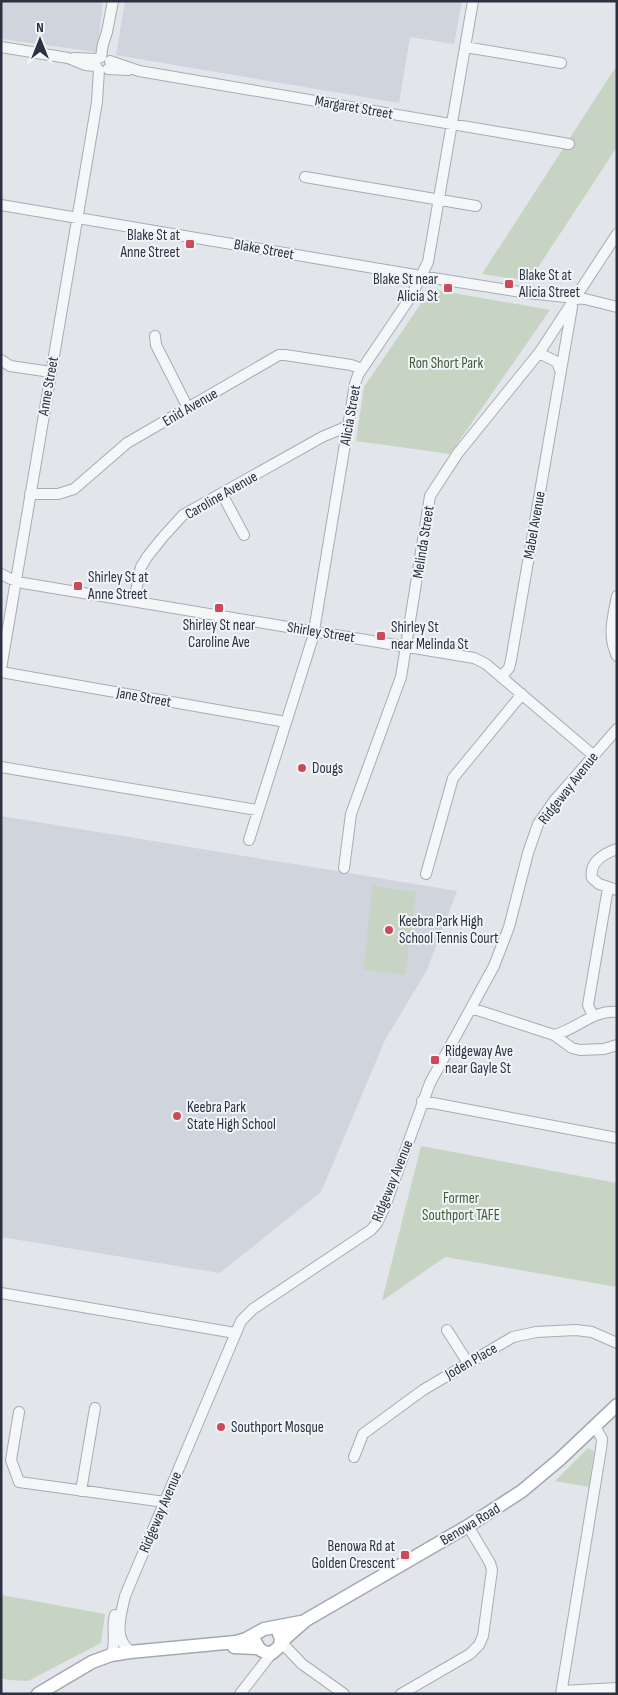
<svg xmlns="http://www.w3.org/2000/svg" width="618" height="1695" viewBox="0 0 618 1695" font-family="'Sofia Sans Condensed',sans-serif">
<style>
.built{fill:#d0d4dc}
.park{fill:#c7d4c3}
.lines{fill:none;stroke-linecap:round;stroke-linejoin:round}
.minor-casing{stroke:#a7acb4;stroke-width:12}
.major-casing{stroke:#a1a9b5;stroke-width:15}
.minor{stroke:#f4f6f8;stroke-width:10}
.major{stroke:#fff;stroke-width:12}
.poi-dot{fill:#cc495a;stroke:#f1f4f7;stroke-width:2}
.labels{text-anchor:middle;stroke-width:4;stroke-linejoin:round;paint-order:stroke}
.street-label{font-size:15px;fill:#2a3241;stroke:#f1f4f7}
.poi-label{font-size:15px;fill:#2a3241;stroke:#f1f4f7;text-anchor:start}
.park-label{font-size:15px;fill:#3e5d37;stroke:#f1f4f7}
</style>
<rect width="100%" height="100%" fill="#e2e5ea"/>
<path class="built" d="M6,1H103L97,52L1,39V3Z
M125,1H462L454,44L410,37L399,103L116,55Z
M1,816L457,891L427,970L385,1040L321,1192L220,1273L1,1237Z"/>
<path class="park" d="M617,65V147L529,281L482,274Z
M431,289L550,310L450,454L356,441L364,387Z
M373,886L416,892L405,975L363,969Z
M421,1146L617,1183V1287L445,1257L382,1301Z
M588,1448L594,1451L589,1487L555,1481Z
M1,1595L105,1614L101,1643L28,1681L9,1680L1,1678Z"/>
<g class="lines">
<g class="minor-casing">
<path id="minor" d="M1,47L68,58L85,65L96,66
M465,47L561,63
M101,57L103,44L107,32L113,1
M74,58L97,59
M110,61L139,71L569,144
M108,69L128,70
M305,177L476,206
M1,205L433,278L527,293L585,299L617,307
M155,336L156,345L188,408
M539,353L557,362L560,370
M1,360L10,366L51,372
M30,494H58L74,489L127,443L279,355H285L351,365L362,369
M222,494L244,535
M1,574L11,579L23,583L474,658L486,664L593,755
M617,596C613,617 607,636 617,656
M134,601L141,567L147,557L163,537L183,515L322,437L348,426
M1,669L97,102L99,70
M1,672L286,722
M501,677L509,668L511,660L572,307
M1,767L257,810
M249,840L313,637L355,384L358,375L410,298L428,262L473,1
M617,849C603,854 589,862 592,878L599,884L617,890
M344,868L351,814L401,677L430,496L458,453L539,353L617,234
M426,874L453,778L522,694
M471,1008L554,1035L572,1048L580,1050L604,1049L617,1045
M593,1016L588,1005L608,888
M554,1035C576,1030 594,1009 617,1012
M422,1101L617,1138
M1,1293L235,1333
M447,1330L468,1363
M19,1412L11,1460L19,1482L165,1502
M354,1457L363,1434L423,1390L513,1337L536,1332L576,1330L592,1332L617,1343
M81,1491L95,1408
M281,1642L302,1664L344,1694
M132,1652C112,1640 121,1615 125,1596L241,1321L253,1309L371,1230L377,1223L384,1209L430,1083L494,966L509,927L528,853L538,824L554,801L617,729
M111,1655C117,1643 111,1628 115,1615
M562,1691L617,1688
M240,1694L272,1653
M401,1694L470,1654L479,1645L483,1636L492,1570L490,1563L468,1526
M561,1694L601,1449L602,1439L595,1426"/>
</g>
<g class="major-casing">
<path id="major" d="M281,1642L306,1620L468,1526L522,1491L559,1460L617,1405
M256,1643C259,1651 264,1653 272,1653L280,1646L281,1638L279,1634
M234,1647L259,1648
M38,1694L92,1662L111,1655L130,1652L236,1642L246,1639L264,1629L301,1622"/>
</g>
<use href="#minor" class="minor"/>
<use href="#major" class="major"/>
</g>
<g class="poi-dot">
<rect x="185" y="239" width="10" height="10" rx="2.5"/>
<rect x="504" y="279" width="10" height="10" rx="2.5"/>
<rect x="443" y="283" width="10" height="10" rx="2.5"/>
<rect x="73" y="581" width="10" height="10" rx="2.5"/>
<rect x="214" y="603" width="10" height="10" rx="2.5"/>
<rect x="376" y="631" width="10" height="10" rx="2.5"/>
<circle cx="302" cy="768" r="5"/>
<circle cx="389" cy="930" r="5"/>
<rect x="430" y="1055" width="10" height="10" rx="2.5"/>
<circle cx="177" cy="1116" r="5"/>
<circle cx="221" cy="1427" r="5"/>
<rect x="400" y="1550" width="10" height="10" rx="2.5"/>
</g>
<g class="labels">
<g class="street-label">
<text transform="translate(354 107) rotate(10)" y="5">Margaret Street</text>
<text transform="translate(264 249) rotate(10)" y="5">Blake Street</text>
<text transform="translate(48 386) rotate(-80)" y="5">Anne Street</text>
<text transform="translate(190 407) rotate(-30)" y="5">Enid Avenue</text>
<text transform="translate(350 415) rotate(-80)" y="5">Alicia Street</text>
<text transform="translate(221 495) rotate(-30)" y="5">Caroline Avenue</text>
<text transform="translate(534 525) rotate(-80)" y="5">Mabel Avenue</text>
<text transform="translate(423 542) rotate(-81)" y="5">Melinda Street</text>
<text transform="translate(321 632) rotate(9)" y="5">Shirley Street</text>
<text transform="translate(144 697) rotate(10)" y="5">Jane Street</text>
<text transform="translate(568 788) rotate(-52)" y="5">Ridgeway Avenue</text>
<text transform="translate(392 1181) rotate(-68)" y="5">Ridgeway Avenue</text>
<text transform="translate(471 1361) rotate(-30)" y="5">Joden Place</text>
<text transform="translate(160 1512) rotate(-67)" y="5">Ridgeway Avenue</text>
<text transform="translate(470 1524) rotate(-31)" y="5">Benowa Road</text>
</g>
<g class="poi-label">
<text x="180" y="240" text-anchor="end">Blake St at<tspan x="180" dy="17">Anne Street</tspan></text>
<text x="519" y="280">Blake St at<tspan x="519" dy="17">Alicia Street</tspan></text>
<text x="438" y="284" text-anchor="end">Blake St near<tspan x="438" dy="17">Alicia St</tspan></text>
<text x="88" y="582">Shirley St at<tspan x="88" dy="17">Anne Street</tspan></text>
<text x="219" y="630" text-anchor="middle">Shirley St near<tspan x="219" dy="17">Caroline Ave</tspan></text>
<text x="391" y="632">Shirley St<tspan x="391" dy="17">near Melinda St</tspan></text>
<text x="312" y="773">Dougs</text>
<text x="399" y="926">Keebra Park High<tspan x="399" dy="17">School Tennis Court</tspan></text>
<text x="445" y="1056">Ridgeway Ave<tspan x="445" dy="17">near Gayle St</tspan></text>
<text x="187" y="1112">Keebra Park<tspan x="187" dy="17">State High School</tspan></text>
<text x="231" y="1432">Southport Mosque</text>
<text x="395" y="1551" text-anchor="end">Benowa Rd at<tspan x="395" dy="17">Golden Crescent</tspan></text>
</g>
<g class="park-label">
<text x="446" y="368">Ron Short Park</text>
<text x="461" y="1203">Former<tspan x="461" dy="17">Southport TAFE</tspan></text>
</g>
</g>
<rect width="618" height="1695" fill="none" stroke="#2a3241" stroke-width="5"/>
<g transform="translate(40 40)" stroke="#f1f4f7" stroke-width="4" paint-order="stroke">
<path d="M0-4L9 19L0 12L-9 19Z" fill="#2a3241"/>
<text y="-8" font-size="14" font-weight="bold" text-anchor="middle" fill="#2a3241">N</text>
</g>
</svg>
